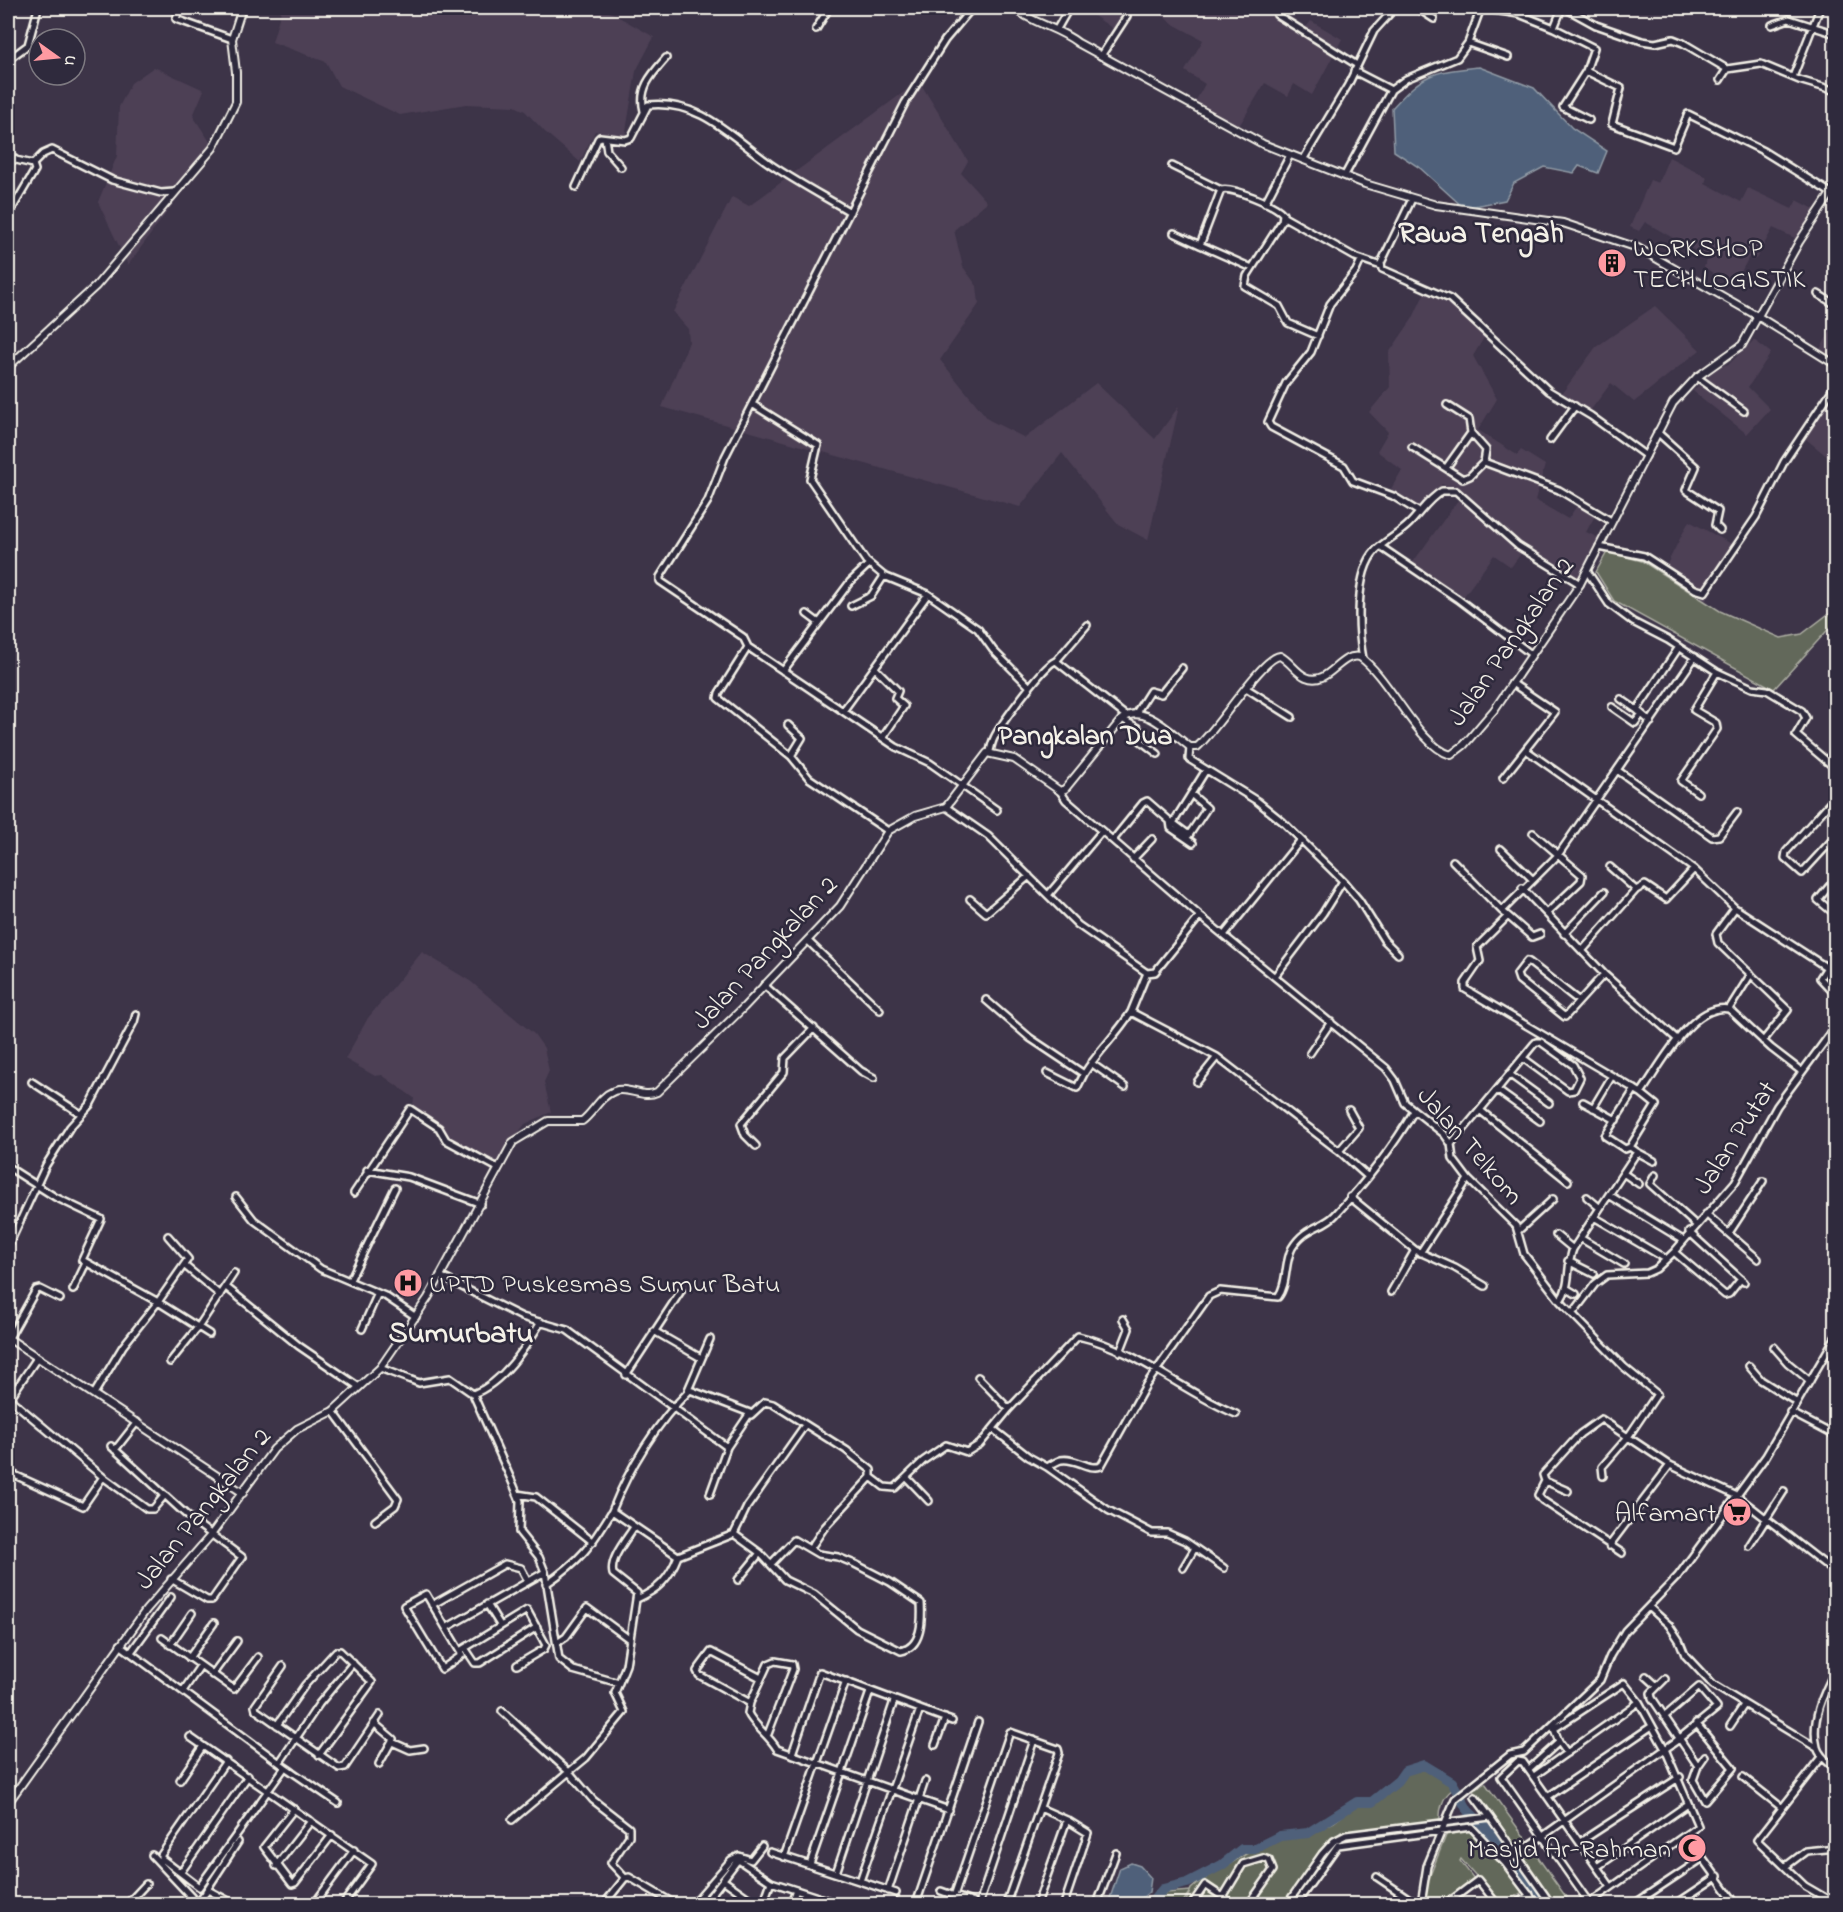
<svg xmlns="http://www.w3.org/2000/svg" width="1843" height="1912" viewBox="0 0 1843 1912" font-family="'Indie Flower',sans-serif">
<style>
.built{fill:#4d4055}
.green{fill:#62675a;stroke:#abaca1;stroke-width:1.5}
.water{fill:#4f617a;stroke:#919ba6;stroke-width:1.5}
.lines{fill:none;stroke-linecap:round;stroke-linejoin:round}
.river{stroke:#4f617a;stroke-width:10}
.minor-casing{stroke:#f4f1e8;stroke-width:10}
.tertiary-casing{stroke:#f4f1e8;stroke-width:10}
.minor{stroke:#2f2a3d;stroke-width:5}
.tertiary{stroke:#2f2a3d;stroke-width:6}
.labels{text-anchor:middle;stroke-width:5;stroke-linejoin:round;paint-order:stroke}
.poi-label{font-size:27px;fill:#f4f1e8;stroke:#2f2a3d;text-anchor:start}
.street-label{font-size:27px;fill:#f4f1e8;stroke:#2f2a3d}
.neighbourhood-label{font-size:28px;font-weight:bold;fill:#f4f1e8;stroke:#2f2a3d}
.quarter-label{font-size:30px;font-weight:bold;fill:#f4f1e8;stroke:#2f2a3d}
</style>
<rect width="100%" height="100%" fill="#3d3448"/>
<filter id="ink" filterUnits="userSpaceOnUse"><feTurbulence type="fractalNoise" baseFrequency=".0167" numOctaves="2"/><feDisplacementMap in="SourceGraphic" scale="12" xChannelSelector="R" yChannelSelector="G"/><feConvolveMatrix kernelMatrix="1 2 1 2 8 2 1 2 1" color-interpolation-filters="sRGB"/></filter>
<g filter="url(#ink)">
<path class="built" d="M273,8H603L654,37L636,71L625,137L595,131L580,162L545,132L525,111L515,106L466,104L400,115L339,86L326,62L272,42L281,11Z
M1082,8H1137L1121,34Z
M1154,8H1263L1303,31L1311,21L1342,39L1312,95L1294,84L1288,96L1265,83L1239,126L1195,102L1205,84L1185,71L1203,40L1175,25Z
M154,67L204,90L193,116L214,148L128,265L98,202L117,156L119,107L131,83Z
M919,81L968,161L961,173L987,202L954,230L963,267L977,286L979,304L940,360L989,420L1025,438L1096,383L1155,439L1179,406L1148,540L1118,524L1062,453L1020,507L662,407L689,342L688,329L673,312L732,197L749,206Z
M1669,157L1707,177L1705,183L1741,202L1748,188L1792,209L1797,200L1818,211L1799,240L1773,228L1756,259L1749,257L1733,287L1704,267L1708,258L1645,222L1639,231L1630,227L1650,180L1658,183Z
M1425,292L1455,305L1485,336L1473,356L1497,399L1478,430L1517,455L1521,450L1545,465L1535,500L1568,519L1578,504L1596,514L1586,532L1599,538L1579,580L1525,548L1511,567L1494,555L1461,600L1411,565L1461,496L1442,484L1420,510L1391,489L1402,470L1377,451L1388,432L1369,412L1390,387L1389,353L1413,318Z
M1655,306L1700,350L1634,402L1611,383L1587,415L1560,396L1596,347Z
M1835,323V363L1819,351Z
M1754,340L1771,353L1748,387L1770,409L1747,434L1693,391L1715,368L1729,364Z
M1835,383V463L1806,439Z
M1689,521L1737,547L1705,602L1662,574Z
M422,952L470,981L534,1034L544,1048L549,1071L544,1082L551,1112L525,1124L495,1164L465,1145L447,1138L419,1114L413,1104L414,1098L382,1075L375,1076L345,1059L368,1018Z"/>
<path class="green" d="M1607,552L1642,561L1720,611L1781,638L1802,634L1827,615L1835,614V622L1774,689L1614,601L1596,572Z
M1423,1767L1451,1784L1452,1790C1443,1796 1439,1810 1440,1821L1341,1832L1323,1850L1285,1904H1185L1191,1889L1199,1882L1246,1854L1290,1836L1309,1835L1334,1822L1357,1805L1373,1804L1401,1783L1406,1773Z
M1485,1783L1528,1842L1516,1850L1473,1791Z
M1472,1829L1498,1856L1523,1892L1501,1904L1461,1859L1460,1861L1475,1880L1444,1904H1423L1425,1888L1447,1833Z
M1534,1852L1571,1904H1556L1525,1859Z
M1190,1891L1182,1904H1155L1165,1893Z"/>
<path class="water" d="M1479,67L1534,88L1572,128L1607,151L1598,173L1579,166L1574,173L1544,167L1514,183L1505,200L1464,208L1420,168L1394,151L1392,108C1425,72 1432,72 1479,67Z
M1131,1863L1140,1866L1151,1878L1149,1892C1139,1903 1122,1905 1108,1904L1120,1868Z"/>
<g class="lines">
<path class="river" d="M1140,1904L1152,1902L1163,1889L1187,1883L1222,1865L1242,1849H1254L1280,1836L1308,1833L1357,1802H1372L1398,1781L1405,1771L1424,1765L1452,1782L1468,1811L1484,1826L1540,1904"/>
<g class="minor-casing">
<path id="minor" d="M180,8L176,19L232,39
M1283,8L1277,15L1357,65
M1417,8L1434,19
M1480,8L1519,14L1554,28L1562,8
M1565,8L1596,25L1642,41L1655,43L1673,39L1683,43L1727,69L1761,64L1799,80L1836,91
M1772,25L1789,19L1836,34
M1554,28L1594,48L1586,71L1563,107L1589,120
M816,29L829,8
M1057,29L1069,8
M1468,43L1508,57
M1101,56L1127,16
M8,60L28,45L38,8
M1354,71L1391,90
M1586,71L1621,88L1612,124L1674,147L1688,114L1763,151L1831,193
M1793,77L1820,8
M1720,80L1727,69
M644,111C638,88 652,74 666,58
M605,138L607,151L621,167
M8,154L16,160L33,164L43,154L52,150L112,180L161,193L174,192
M1303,160L1348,85L1374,31L1395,8
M1172,166L1221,190L1200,245L1174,233
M1345,175L1391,90L1406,79L1457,58L1468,43L1481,8
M576,187L598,139L600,137L625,140L631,138L648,105C699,99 732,137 770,164C795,181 823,196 850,212
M1221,190C1231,186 1276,205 1283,214L1282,221L1247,276L1245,286L1279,306L1288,323L1318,336
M1412,199L1381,263L1382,269L1450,299L1549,391L1591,416L1646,456
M1265,203L1290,155
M8,216L35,170L33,164
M1284,217L1355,257L1381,266
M1200,245L1252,268
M1361,260L1356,271L1330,304L1311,352L1286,383L1268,422L1271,427L1344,466L1353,481L1393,496L1419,512
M1818,294L1836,305
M1697,377L1744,411
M752,404L818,445L810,479L866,561L884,576L928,594L978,629L993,650L1030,687
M1447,405L1469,419L1471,433L1486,450L1484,462
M1657,432L1696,467L1686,490L1718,511L1715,525L1720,530
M1550,440L1575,406
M1412,447L1463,479L1470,476L1484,462L1559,490L1611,521
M1446,468L1471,433
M1381,547L1458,599L1531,654
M1599,547L1644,556L1695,589L1705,592L1756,517L1784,462L1836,384
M1587,571L1609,604L1633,622L1668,640L1717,672L1752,688L1767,690L1802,711L1806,718L1796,735L1836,769
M851,606L871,596L884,576
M807,614L819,623
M748,647L896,747L930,763L997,810
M1363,659C1358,631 1354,573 1376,550C1386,540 1399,534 1409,524C1420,513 1428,499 1442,491H1456L1518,546L1580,584
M1056,661L1126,716
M1056,661L1087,625
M875,668L898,691L895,698L904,706L883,737
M783,671L850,582L867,566
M1246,688L1292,717
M1621,699L1637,710
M1612,707L1635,723L1641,715
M843,711L928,594
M1136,713L1150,691L1161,694L1182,668
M1122,719L1138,728L1137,738L1158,754
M1651,722L1637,710L1679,647
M788,725L802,738L791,756L809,778L888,831
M1190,747L1189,759L1257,801L1283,822L1343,881L1359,900L1384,940L1398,954
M1526,750L1694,869L1735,908L1826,967
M990,751C991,747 992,742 994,738C1000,725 1046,662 1056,661
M791,756L718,698L719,693L748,647L743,637L660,581V577L708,501L725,457L905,103L945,40L972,8
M1617,770L1695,657
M1503,778L1555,712L1512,683
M1060,791L1066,800L1200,916L1386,1068L1395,1080L1405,1103L1444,1134L1451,1144L1453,1159L1468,1179L1516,1226L1524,1254L1560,1301L1624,1367L1657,1394L1628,1437L1670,1465L1737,1496L1836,1573
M1698,793L1681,781L1717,729L1716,723L1694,710L1717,672
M1191,794L1207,808L1189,835L1173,823L1206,770
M1836,796L1786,852L1785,858L1802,873L1836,836
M946,807L988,836L1078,925L1147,973
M1533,833L1582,875L1581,881L1547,913
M1113,840L1143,803L1147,801L1170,821L1171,828L1193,843
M1501,849L1532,879
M1133,859L1152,839
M1453,861L1502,911L1558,855L1617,770L1712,837L1719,836L1737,812
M1836,878L1818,900L1836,915
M1522,888L1604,974L1678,1040
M1636,890L1645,885L1666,899L1694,869
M1049,894L1102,831
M970,899L986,913L1029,876
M1735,908L1716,934L1718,943L1788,1010L1763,1041
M1502,911L1508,916L1477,947L1480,961L1465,983V989L1641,1093C1659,1068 1692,1002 1729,1009L1771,1048L1801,1071
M1200,916L1155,972L1147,973L1131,1012L1217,1057L1339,1151L1368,1177
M1508,916L1532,937L1540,934
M1564,934L1604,892
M1224,935L1300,841
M808,941L880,1010
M1582,951L1636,890L1610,867
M1836,953L1820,978L1836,995
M1275,976L1323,913L1343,881
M764,985L861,1071L874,1078
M986,1000L1030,1038L1084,1074C1098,1051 1116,1036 1131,1012
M1579,1001L1529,962L1527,961L1517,974L1519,980L1565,1017L1604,974
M1729,1009L1751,974
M1310,1053L1331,1022
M1091,1063L1125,1087
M1047,1073L1077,1088L1084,1074
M1509,1074L1549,1103
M32,1082L81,1114
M1197,1082L1217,1057
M1497,1090L1540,1121
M1583,1102L1616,1120
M1593,1108L1612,1076
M1481,1111L1568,1181
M1451,1144C1480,1111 1507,1077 1534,1044L1536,1042H1541L1573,1065L1580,1078L1574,1090L1568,1091L1523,1058
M756,1146L745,1135L741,1124L784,1072L785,1058L814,1028
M1630,1147L1625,1149L1605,1136L1635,1089
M1339,1151L1359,1128L1349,1110
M1637,1152L1654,1161
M8,1167L55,1197L101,1219L82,1260L158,1302L188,1259L168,1236
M367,1170L409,1177L481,1204
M1623,1173L1639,1184
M1655,1175L1650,1184L1696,1225
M354,1193L410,1109L439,1128L446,1140L498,1168
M1609,1195L1683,1240
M236,1197L254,1220L321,1269L385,1296L416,1317
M1350,1197L1415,1250L1455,1268L1485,1286
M1587,1197L1600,1208
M1706,1214L1758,1259
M1594,1217L1666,1259
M1518,1231L1553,1199
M1689,1232L1744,1282
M1729,1233L1763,1181
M1556,1235L1573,1249
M1580,1238L1624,1264
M8,1247L46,1165L70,1127L90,1105L134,1022L136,1014
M1674,1252L1725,1295L1729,1294L1741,1279
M1420,1253L1468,1179
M1833,1257L1836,1259
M1568,1261L1594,1274
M185,1266L220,1295
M440,1276L522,1317L567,1330L727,1447L750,1413L690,1390C657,1422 629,1468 612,1511L678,1556L734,1534
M350,1280L395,1188
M226,1287L299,1346L359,1387
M1566,1288L1576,1294
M73,1290L86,1263
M1391,1292L1415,1250
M1560,1301C1572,1284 1566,1266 1573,1249L1637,1152L1630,1147L1656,1105L1641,1093
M1573,1313L1595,1284L1607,1275L1647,1273L1656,1269L1674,1252L1735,1182L1777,1106L1836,1026
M362,1329L378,1293
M654,1331L701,1358
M9,1338L36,1290L40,1289L60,1299
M1774,1347L1788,1363L1810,1381
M1120,1352L1129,1329L1123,1319
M170,1362L199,1326L234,1273
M1749,1366L1761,1380L1796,1402
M380,1368L419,1383L450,1378L473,1394L514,1486L520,1501L519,1532L539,1557L545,1572L559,1659L573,1670L619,1683
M626,1375L681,1291
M978,1377L1009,1409
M8,1382L16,1389L10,1399L103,1477L147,1509H153L165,1495
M16,1389L37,1358
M688,1390L710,1339
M94,1394L123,1346L158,1302L209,1334
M473,1394C503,1383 525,1348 541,1322
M333,1411L398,1499L395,1506L375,1521
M1790,1412L1832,1434
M751,1415L765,1402L773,1404L846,1450L871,1470V1477L824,1528L810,1549
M993,1429L1029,1457L1047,1467L1108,1510L1152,1533H1167L1185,1541L1224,1568
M111,1446L193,1521L242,1557L212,1600H207L171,1579
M115,1450L137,1422
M1047,1467C1051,1465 1057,1461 1061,1460C1076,1457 1088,1471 1101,1466L1146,1385L1209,1296L1220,1291L1278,1297C1288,1284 1284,1263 1292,1248C1305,1226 1323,1228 1335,1215C1365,1183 1392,1149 1414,1111
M8,1472L83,1506L103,1477
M871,1477L884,1487L895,1488L923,1461L946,1445L967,1452L980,1444L1009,1409L1078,1336C1138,1350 1181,1391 1236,1414
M907,1478L929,1501
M1545,1481L1538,1495L1542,1500L1622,1553
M1568,1491L1545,1481L1543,1475L1580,1434L1601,1419L1628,1437L1602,1467L1603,1476
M517,1494L536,1497L593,1542
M710,1494L727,1447
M734,1534L760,1553L785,1580L814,1594L857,1629L901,1651C922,1647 922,1620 921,1603L890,1582L855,1564L838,1557L818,1554L794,1540L771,1564
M734,1534L747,1507L805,1425
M1609,1546L1670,1465
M1749,1546L1784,1491
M1183,1568L1195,1548
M738,1580L760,1553
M546,1584C581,1560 591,1546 612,1511
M637,1599C659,1589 669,1579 678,1556
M487,1604L500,1625
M432,1605L505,1564L521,1568L528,1581
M1649,1607L1669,1625L1679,1640L1685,1655L1713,1685L1817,1748
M446,1628L462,1655L442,1669L404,1606L426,1594L446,1628L545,1572
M162,1638L234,1689L258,1657
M557,1643L566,1637L587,1608L629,1639
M120,1645L285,1767L199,1887L161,1858V1855L226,1761
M170,1645L192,1613
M465,1648L475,1663H480L537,1627
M460,1651L527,1610L546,1645L544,1649L517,1665
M131,1652L171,1597
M189,1658L214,1623
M283,1666L255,1706L256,1710L339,1768L345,1767L380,1715
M1836,1669C1824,1692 1810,1721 1817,1747C1819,1756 1829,1763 1836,1769
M212,1675L237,1641
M1646,1676L1657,1686
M1665,1679L1651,1693L1652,1698L1698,1766
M183,1691L200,1666
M750,1703L699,1675L697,1671L711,1652L761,1678
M502,1711L569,1772L512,1820
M374,1723L393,1739L379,1764
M1696,1723L1733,1768L1705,1801L1693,1780L1698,1766L1705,1756
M277,1725L305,1685L336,1651H340L372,1682L319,1755
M1730,1726L1744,1705
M768,1734L793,1669L792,1664L775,1661L768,1664L750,1703L748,1713C753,1725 769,1735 777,1749L949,1810
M190,1737L372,1864L343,1904
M392,1742L410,1750L424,1748
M935,1745L945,1718
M1567,1753L1559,1742L1554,1729L1624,1683L1639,1702L1665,1749L1698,1826L1589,1903
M792,1754L820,1672L952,1721
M1822,1757L1757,1840L1805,1886L1836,1904
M280,1762L319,1704L353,1663
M285,1767L338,1803
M1529,1769L1559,1742
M1534,1776L1639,1702
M1743,1777L1781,1807
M180,1780L203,1746
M1549,1796L1652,1726
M1475,1797L1490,1817
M1040,1808L1067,1820L1088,1833L1064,1904
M294,1809L264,1847L292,1884L295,1883L332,1835
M1580,1842L1680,1777
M770,1852L896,1893
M152,1855L197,1903
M784,1857L846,1681
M1505,1863L1675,1742L1717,1708L1699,1687L1664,1717
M810,1864L870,1692
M276,1866L311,1821
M1786,1866L1806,1851L1836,1848
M1597,1867L1688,1804
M181,1872L248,1776
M836,1873L894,1701
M1377,1877L1417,1904
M625,1878L611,1863L629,1836V1828L593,1800L569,1772L586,1758L624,1712L615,1693L626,1665L637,1593L613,1574C609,1559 626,1540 634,1527
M723,1880L757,1904
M860,1881L920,1709
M206,1891L238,1842
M888,1891L925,1781
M941,1891L977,1904
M954,1896L1010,1732L1058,1749L1059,1753L1006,1904
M1223,1897L1233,1904
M136,1904L131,1900L146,1884
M197,1904L208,1890L234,1904
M314,1904L354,1850
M604,1904L625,1878L629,1877L675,1904
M693,1904L731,1860L739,1856L751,1860L762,1846
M709,1904L708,1899L737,1861H740L771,1882L839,1904
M763,1904L771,1882
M791,1904L796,1890
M916,1904L978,1722
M979,1904L1034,1740
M1037,1904L1067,1820
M1097,1904L1116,1853
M1192,1904L1205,1885L1223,1897L1243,1864L1263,1858L1269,1860L1273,1870L1249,1904
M1287,1904L1322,1854L1334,1841L1346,1835L1490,1817L1551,1904
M1296,1904L1338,1845L1471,1827L1505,1863L1536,1904
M1421,1904L1427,1866L1455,1799L1510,1755L1524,1752L1600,1680L1610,1656L1625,1631L1678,1576L1766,1456L1836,1336
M1446,1904L1478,1880L1497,1904
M1516,1904L1530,1895
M1590,1904L1501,1777L1518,1761L1523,1762L1611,1887
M1634,1904L1703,1858L1736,1904
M1676,1904L1718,1876"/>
</g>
<g class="tertiary-casing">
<path id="tertiary" d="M1014,8C1033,24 1058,27 1078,43L1263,144L1365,184L1436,205L1563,223L1638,248L1759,317L1836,365
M8,367L96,286L213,148L236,102V72L232,39L242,8
M8,1338L243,1493
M8,1803L146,1610L211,1535L274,1449L297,1429L333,1411L380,1368L428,1298L513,1142L548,1121H582C594,1112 599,1097 614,1091C628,1086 643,1099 657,1092L744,1007L840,906L888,831L915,816L946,807L987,753L1014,759L1060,791L1065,789L1122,719C1144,702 1172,734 1190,747H1197C1216,732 1262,657 1280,656C1290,661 1296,673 1306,677C1329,687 1339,652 1360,657C1390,678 1417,745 1451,755L1464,745L1494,710L1580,584L1673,403L1697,377L1742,345L1799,242L1836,186"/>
</g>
<use href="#minor" class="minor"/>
<use href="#tertiary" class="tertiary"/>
</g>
</g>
<defs>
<g id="building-disc" transform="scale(1.5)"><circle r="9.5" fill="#ff9aa2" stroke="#2f2a3d"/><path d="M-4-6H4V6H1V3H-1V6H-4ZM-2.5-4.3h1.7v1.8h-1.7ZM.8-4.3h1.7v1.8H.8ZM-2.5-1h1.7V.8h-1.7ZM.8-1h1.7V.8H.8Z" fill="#111"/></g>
<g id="hospital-disc" transform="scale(1.5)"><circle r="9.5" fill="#ff9aa2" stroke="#2f2a3d"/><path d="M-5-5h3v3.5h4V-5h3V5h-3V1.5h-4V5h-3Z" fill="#111"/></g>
<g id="supermarket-disc" transform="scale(1.5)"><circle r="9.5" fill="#ff9aa2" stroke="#2f2a3d"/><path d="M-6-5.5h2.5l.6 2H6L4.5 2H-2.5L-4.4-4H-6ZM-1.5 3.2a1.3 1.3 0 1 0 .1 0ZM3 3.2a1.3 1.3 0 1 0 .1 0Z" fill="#111"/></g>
<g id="mosque-disc" transform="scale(1.5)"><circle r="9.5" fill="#ff9aa2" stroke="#2f2a3d"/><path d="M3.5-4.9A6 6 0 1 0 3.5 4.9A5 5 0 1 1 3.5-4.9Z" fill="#111"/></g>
</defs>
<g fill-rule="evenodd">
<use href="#building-disc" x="1612" y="263"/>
<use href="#hospital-disc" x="408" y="1283"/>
<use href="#supermarket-disc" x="1737" y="1512"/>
<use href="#mosque-disc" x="1692" y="1848"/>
</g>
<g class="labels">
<g class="poi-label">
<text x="1633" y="256">WORKSHOP<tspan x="1633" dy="31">TECH LOGISTIK</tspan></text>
<text x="429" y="1292">UPTD Puskesmas Sumur Batu</text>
<text x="1716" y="1521" text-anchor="end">Alfamart</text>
<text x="1671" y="1857" text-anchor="end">Masjid Ar-Rahman</text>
</g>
<g class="street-label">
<text transform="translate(1510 641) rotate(-55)" y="9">Jalan Pangkalan 2</text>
<text transform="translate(764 952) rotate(-47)" y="9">Jalan Pangkalan 2</text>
<text transform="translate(1734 1137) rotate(-57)" y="9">Jalan Putat</text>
<text transform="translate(1471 1145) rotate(49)" y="9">Jalan Telkom</text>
<text transform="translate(202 1508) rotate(-51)" y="9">Jalan Pangkalan 2</text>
</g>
<g class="neighbourhood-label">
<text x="1085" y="744">Pangkalan Dua</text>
</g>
<g class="quarter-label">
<text x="1481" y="242">Rawa Tengah</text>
<text x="461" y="1342">Sumurbatu</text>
</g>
</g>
<rect width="1843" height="1912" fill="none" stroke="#2f2a3d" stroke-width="30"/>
<rect x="15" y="15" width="1813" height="1882" fill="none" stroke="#f4f1e8" stroke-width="2" filter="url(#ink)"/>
<g transform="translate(57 57) rotate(105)"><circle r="28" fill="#2f2a3d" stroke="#7e7a81" stroke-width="1.5"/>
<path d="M0-4.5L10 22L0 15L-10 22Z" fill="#ff9aa2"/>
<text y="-9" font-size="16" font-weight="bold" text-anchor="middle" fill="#f4f1e8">U</text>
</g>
</svg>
